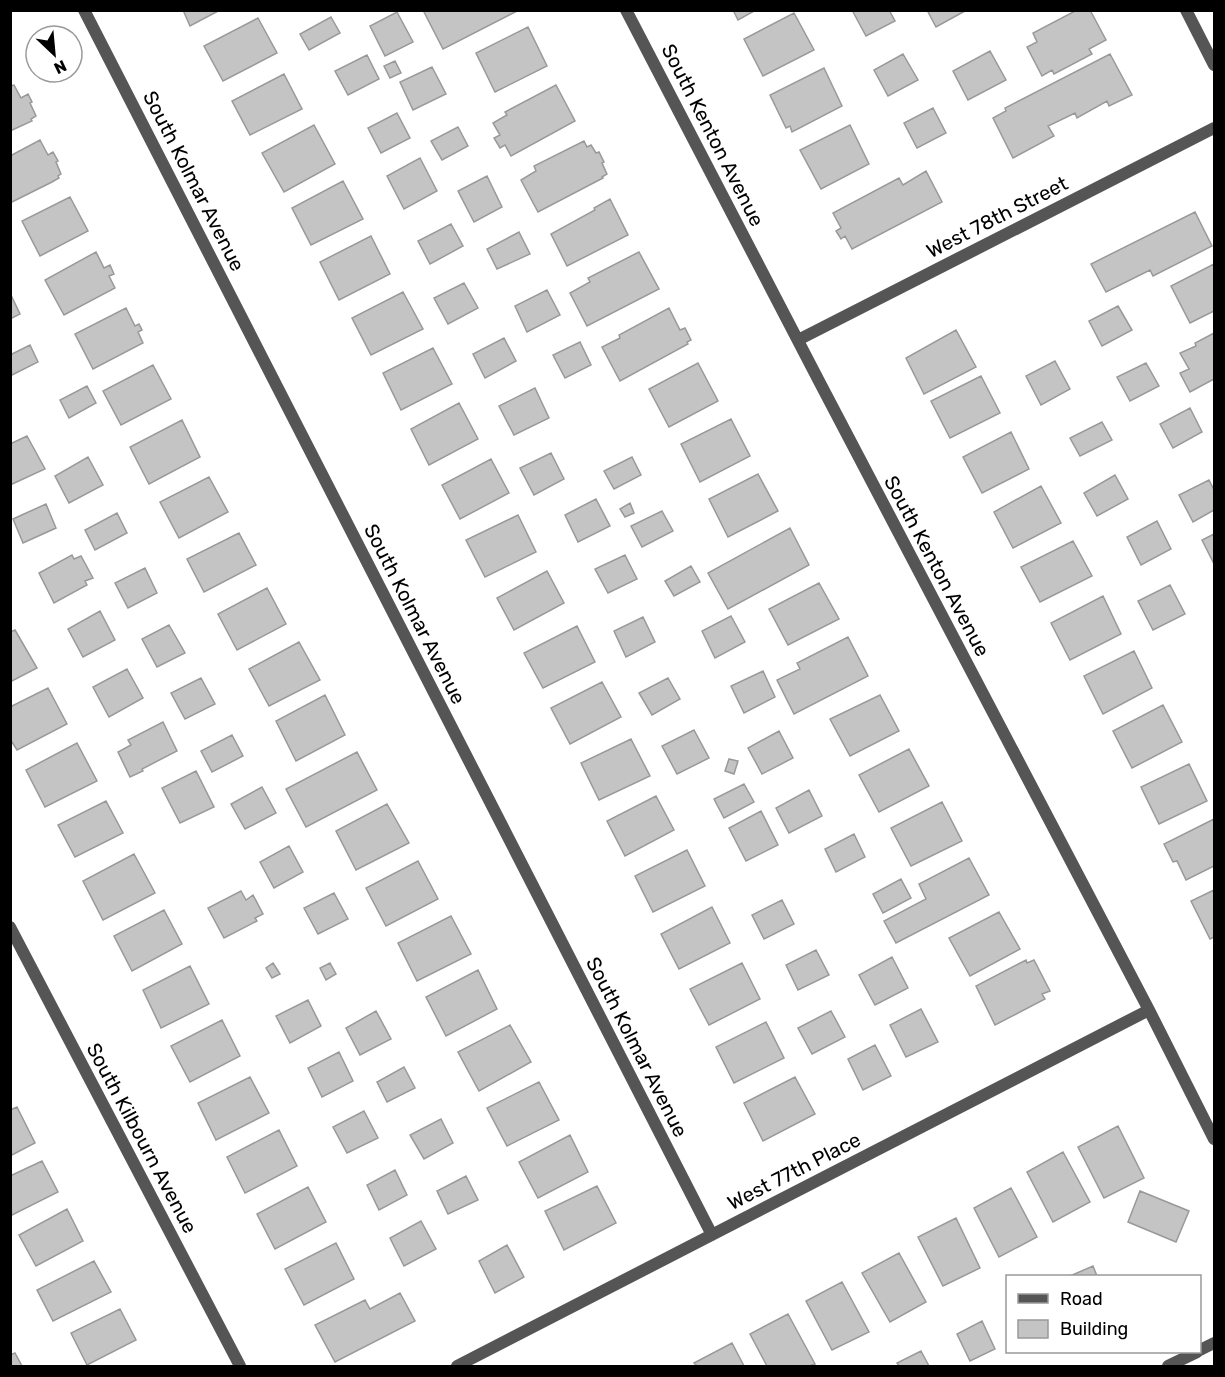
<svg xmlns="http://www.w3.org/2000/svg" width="1225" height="1377" viewBox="0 0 1225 1377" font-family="Rubik,sans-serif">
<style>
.building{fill:#c4c4c4;stroke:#999;stroke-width:1.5}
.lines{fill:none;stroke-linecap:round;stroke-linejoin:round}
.service{stroke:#555;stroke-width:12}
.minor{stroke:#555;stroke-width:12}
.labels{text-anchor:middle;stroke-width:4.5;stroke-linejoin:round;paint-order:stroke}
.street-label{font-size:20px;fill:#000;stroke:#fff}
</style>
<rect width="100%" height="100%" fill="#fff"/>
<path class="building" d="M183,10H220L190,26Z
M427,10H519L443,49L424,12Z
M733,10H756L738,20Z
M852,10H889L895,21L866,36Z
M927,10H964L965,11L936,27Z
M1077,10H1090L1106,40L1089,49L1092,54L1054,74L1052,70L1042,76L1027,47L1037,42L1033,33Z
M397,12L413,42L385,56L370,26Z
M794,13L814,50L763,76L744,39Z
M331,17L340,33L309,50L300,34Z
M258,18L277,53L223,81L204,46Z
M528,27L547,66L495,92L476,53Z
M990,51L1006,80L968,100L953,71Z
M903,54L918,80L888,96L874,70Z
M1110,54L1132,95L1109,106L1107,101L1077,118L1075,113L1048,126L1054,136L1013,158L993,118L1006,111L1005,108Z
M367,55L379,79L348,95L335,71Z
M395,61L401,73L390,78L384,66Z
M432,67L446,94L413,110L400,82Z
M824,68L842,106L792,132L790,126L786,128L770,95Z
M284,74L302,109L250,135L232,101Z
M14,85L21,98L28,94L32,102L30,103L36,116L31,119L32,121L10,131V86Z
M556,85L575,121L511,156L505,145L500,148L494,138L500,135L493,123L507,115L505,112Z
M933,108L946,133L917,148L904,123Z
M397,113L410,138L381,153L368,128Z
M314,125L335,164L284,192L262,153Z
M850,125L869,164L821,189L800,150Z
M458,127L468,146L442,160L431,141Z
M40,140L48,155L53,152L58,161L56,162L61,174L58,176L59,178L52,182L10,203V156Z
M584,141L587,147L591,145L596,153L599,152L604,162L602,163L607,174L602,177L603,178L538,212L521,180L536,171L534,166Z
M420,158L437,191L404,209L387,176Z
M926,171L942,202L852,249L845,236L841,239L836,231L841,228L833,213L899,178L903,185Z
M487,176L502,207L474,222L458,191Z
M343,181L363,219L311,245L292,208Z
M70,197L88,231L40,256L22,221Z
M610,199L628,235L567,266L551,234L595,210L594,208Z
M1195,212L1212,246L1153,276L1150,270L1106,292L1091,264Z
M451,224L463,246L430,264L418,241Z
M519,232L530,254L497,269L487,249Z
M371,236L390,274L339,300L320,262Z
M96,252L104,268L110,265L114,274L109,276L115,288L64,315L45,280Z
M639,252L659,289L587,326L570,293L590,282L588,278Z
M1214,264V311L1190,323L1171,286Z
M464,283L478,308L448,324L434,298Z
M547,290L560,315L527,332L515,306Z
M403,292L423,329L371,355L352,318Z
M10,293L20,314L10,319Z
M1118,306L1132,330L1102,346L1089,321Z
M126,308L135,326L139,324L142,330L138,332L143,343L93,369L75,334Z
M669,308L680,330L685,328L691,340L687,342L688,344L620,381L602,347L620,338L619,335Z
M956,330L976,367L924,394L906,358Z
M1214,333V379L1190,392L1180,373L1189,369L1180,353L1196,346L1195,343Z
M504,338L516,361L485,378L473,354Z
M580,342L591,365L565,378L553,355Z
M30,345L38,362L10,376V355Z
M433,348L452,384L401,410L383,373Z
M1055,361L1070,389L1041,405L1026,376Z
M698,363L718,401L669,427L649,389Z
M1146,363L1159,386L1130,401L1117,377Z
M153,365L171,399L121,425L103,391Z
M981,376L1000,413L950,438L931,401Z
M87,386L96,403L69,418L60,400Z
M535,388L549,418L514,435L499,406Z
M459,403L478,439L429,465L411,429Z
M1190,408L1202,432L1173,448L1160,424Z
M731,419L750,456L700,482L681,444Z
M182,420L200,457L149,484L130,447Z
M1102,422L1112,440L1080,456L1070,438Z
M1011,432L1029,469L982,493L963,457Z
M27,436L45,469L10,485V444Z
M551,453L564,479L534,495L520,468Z
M88,457L103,485L69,503L55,476Z
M632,457L641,475L614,489L604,471Z
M491,459L509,493L460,519L442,485Z
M758,474L778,511L728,537L709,499Z
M1115,475L1128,499L1097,516L1084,493Z
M209,477L228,512L179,538L160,502Z
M1209,480L1214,490V510L1193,522L1179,495Z
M1041,486L1061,523L1013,548L994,512Z
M596,499L610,526L578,542L565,515Z
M630,503L634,513L625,517L620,509Z
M46,504L56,528L23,543L13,519Z
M662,511L673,531L642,547L631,526Z
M117,513L127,533L95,550L85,530Z
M518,515L536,552L485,577L466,540Z
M1157,521L1171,549L1141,565L1127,537Z
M790,528L809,565L728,609L708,573Z
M239,533L256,565L204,592L187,559Z
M1214,534V564L1202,540Z
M1073,541L1092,576L1040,602L1021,567Z
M72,555L74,559L81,556L93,578L85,581L87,585L54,603L39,573Z
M625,555L637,579L608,593L595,569Z
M691,566L700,582L674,596L665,581Z
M145,568L157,593L128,608L115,583Z
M547,571L564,603L514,630L497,598Z
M819,583L839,619L788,645L769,609Z
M1170,585L1185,614L1153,630L1138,601Z
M267,588L286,624L237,650L218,614Z
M1103,596L1121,634L1070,660L1051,623Z
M100,611L115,640L83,657L68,629Z
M731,616L745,642L715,658L702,631Z
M643,617L655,642L626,657L614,631Z
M169,625L185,653L157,667L142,639Z
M577,626L595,662L543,688L524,653Z
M15,630L37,668L10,682V632Z
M848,637L868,676L794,714L777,680L800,669L797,663Z
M299,642L320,680L269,706L249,669Z
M1134,651L1152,688L1103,714L1084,676Z
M127,669L143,698L109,717L93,687Z
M763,671L775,697L744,713L731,686Z
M201,678L215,704L185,719L171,693Z
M668,678L680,699L652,715L639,693Z
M602,682L621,717L570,744L551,708Z
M48,688L67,724L17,750L10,739V707Z
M325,695L345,735L296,761L276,721Z
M880,695L899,731L850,756L830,719Z
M1163,705L1182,742L1132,768L1113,731Z
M163,722L177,751L142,769L143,771L130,777L118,752L131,745L128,740Z
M694,730L709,758L677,774L662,746Z
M779,731L793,758L762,774L748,748Z
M232,735L243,756L212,772L201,751Z
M631,739L650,776L599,800L581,763Z
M77,743L97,781L45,807L26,770Z
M909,749L929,786L879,812L859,775Z
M357,752L377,790L306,827L286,789Z
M729,759L738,761L734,774L725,771Z
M1189,764L1207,801L1159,824L1141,787Z
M196,771L214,807L180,823L162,788Z
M744,784L754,802L724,818L714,799Z
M262,787L276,813L245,829L231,804Z
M809,790L822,816L789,833L776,808Z
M656,796L674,830L625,856L607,821Z
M106,801L123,833L75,857L58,825Z
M942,802L962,841L911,866L891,828Z
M387,804L409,843L356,870L336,831Z
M761,811L778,845L746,861L729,828Z
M1214,819V866L1186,880L1177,861L1173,862L1164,844Z
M854,834L865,857L836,872L825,849Z
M289,846L303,872L274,888L260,862Z
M687,850L705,886L653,912L635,876Z
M134,854L155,893L103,920L83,881Z
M969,858L989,895L896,943L884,921L926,899L919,884Z
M418,861L438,899L386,926L366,888Z
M901,879L911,898L883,913L873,894Z
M1214,890V937L1210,939L1191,901Z
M241,891L246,900L253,895L263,914L255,918L257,921L224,938L208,908Z
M334,893L348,919L318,934L304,908Z
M782,900L794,924L764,939L752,915Z
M712,907L730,943L679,969L661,934Z
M164,910L182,944L132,971L114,936Z
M999,912L1020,949L970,976L949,938Z
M451,916L471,954L417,981L398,943Z
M816,950L829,975L798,990L786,965Z
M892,957L908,988L875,1005L859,975Z
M1026,960L1027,963L1034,960L1050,991L1042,994L1045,999L995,1025L976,986Z
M273,963L280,974L272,978L266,968Z
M330,963L336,974L326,980L320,968Z
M742,963L760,999L709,1025L690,989Z
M190,966L209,1004L161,1028L143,990Z
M478,970L497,1009L446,1036L426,997Z
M308,1000L321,1026L290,1043L276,1016Z
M921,1009L938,1042L906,1057L890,1025Z
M376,1011L391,1039L360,1055L346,1028Z
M831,1011L845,1037L812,1054L798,1028Z
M222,1020L240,1056L190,1082L171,1046Z
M766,1022L784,1058L734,1083L716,1047Z
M510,1025L531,1062L479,1091L458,1052Z
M875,1045L891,1076L863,1090L848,1059Z
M339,1052L353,1081L322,1097L308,1068Z
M404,1067L415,1088L387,1102L377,1082Z
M250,1077L269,1113L216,1140L198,1103Z
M795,1077L815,1114L763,1141L744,1103Z
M539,1082L559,1120L507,1146L487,1108Z
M17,1107L35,1143L10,1156V1110Z
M364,1111L378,1138L347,1153L333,1127Z
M441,1119L453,1143L424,1159L410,1135Z
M1118,1126L1144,1178L1104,1198L1078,1147Z
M279,1130L297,1166L245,1193L227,1157Z
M570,1135L588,1172L538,1198L519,1162Z
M1063,1152L1090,1202L1053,1222L1027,1172Z
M42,1161L58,1192L10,1216V1176Z
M395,1170L407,1195L379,1210L367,1185Z
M466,1176L478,1200L448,1214L437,1191Z
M597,1186L616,1223L564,1250L545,1211Z
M308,1187L326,1222L275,1249L257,1214Z
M1011,1188L1037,1237L999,1257L974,1208Z
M1140,1191L1189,1211L1176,1242L1128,1222Z
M67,1209L83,1241L36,1266L19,1235Z
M956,1218L980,1268L943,1286L918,1237Z
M421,1221L436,1249L404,1266L390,1238Z
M336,1243L354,1279L304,1305L285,1269Z
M507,1245L524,1277L495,1293L479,1261Z
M899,1253L926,1302L890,1322L862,1273Z
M94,1261L111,1292L53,1321L37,1290Z
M1093,1266L1097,1276H1070Z
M842,1282L869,1332L832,1350L806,1301Z
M400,1293L415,1321L335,1362L315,1325L365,1300L370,1309Z
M120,1309L136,1340L87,1365L71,1333Z
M788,1314L815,1364L809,1366H767L750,1334Z
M982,1321L995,1349L970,1361L957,1334Z
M732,1343L744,1366H697L694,1363Z
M921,1351L929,1366H899L897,1363Z
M15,1353L22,1366H10V1355Z"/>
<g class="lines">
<path class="service" d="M1200,1350L1214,1343
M1168,1366L1197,1352"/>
<path class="minor" d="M84,10L712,1235
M626,10L820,383L1149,1010L1214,1139
M1186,10L1214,65
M798,340L1214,128
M10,927L240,1366
M457,1366L1149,1010"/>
</g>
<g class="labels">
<g class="street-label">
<text transform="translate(713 135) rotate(63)" y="7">South Kenton Avenue</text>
<text transform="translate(194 181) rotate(63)" y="7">South Kolmar Avenue</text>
<text transform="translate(997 217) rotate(-27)" y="7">West 78th Street</text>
<text transform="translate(937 566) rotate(62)" y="7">South Kenton Avenue</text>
<text transform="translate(415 614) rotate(63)" y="7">South Kolmar Avenue</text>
<text transform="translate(637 1047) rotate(63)" y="7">South Kolmar Avenue</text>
<text transform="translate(142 1138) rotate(62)" y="7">South Kilbourn Avenue</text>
<text transform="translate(794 1171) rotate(-27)" y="7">West 77th Place</text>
</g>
</g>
<rect width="1225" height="1377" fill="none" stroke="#000000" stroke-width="24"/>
<rect x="1006" y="1275" width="195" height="78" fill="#ffffff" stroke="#999999" stroke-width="1.5"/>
<rect x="1018" y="1294" width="30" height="9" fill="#555555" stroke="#999999" stroke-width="1.5"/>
<text x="1060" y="1305" font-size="18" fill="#000000">Road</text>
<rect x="1018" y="1320" width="30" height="18" fill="#c4c4c4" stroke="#999999" stroke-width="1.5"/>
<text x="1060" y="1335" font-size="18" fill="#000000">Building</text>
<g transform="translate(54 54) rotate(154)"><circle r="28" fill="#ffffff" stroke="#999999" stroke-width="1.5"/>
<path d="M0-4.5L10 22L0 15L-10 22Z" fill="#000000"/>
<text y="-9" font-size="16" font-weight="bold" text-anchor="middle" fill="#000000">N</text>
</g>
</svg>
